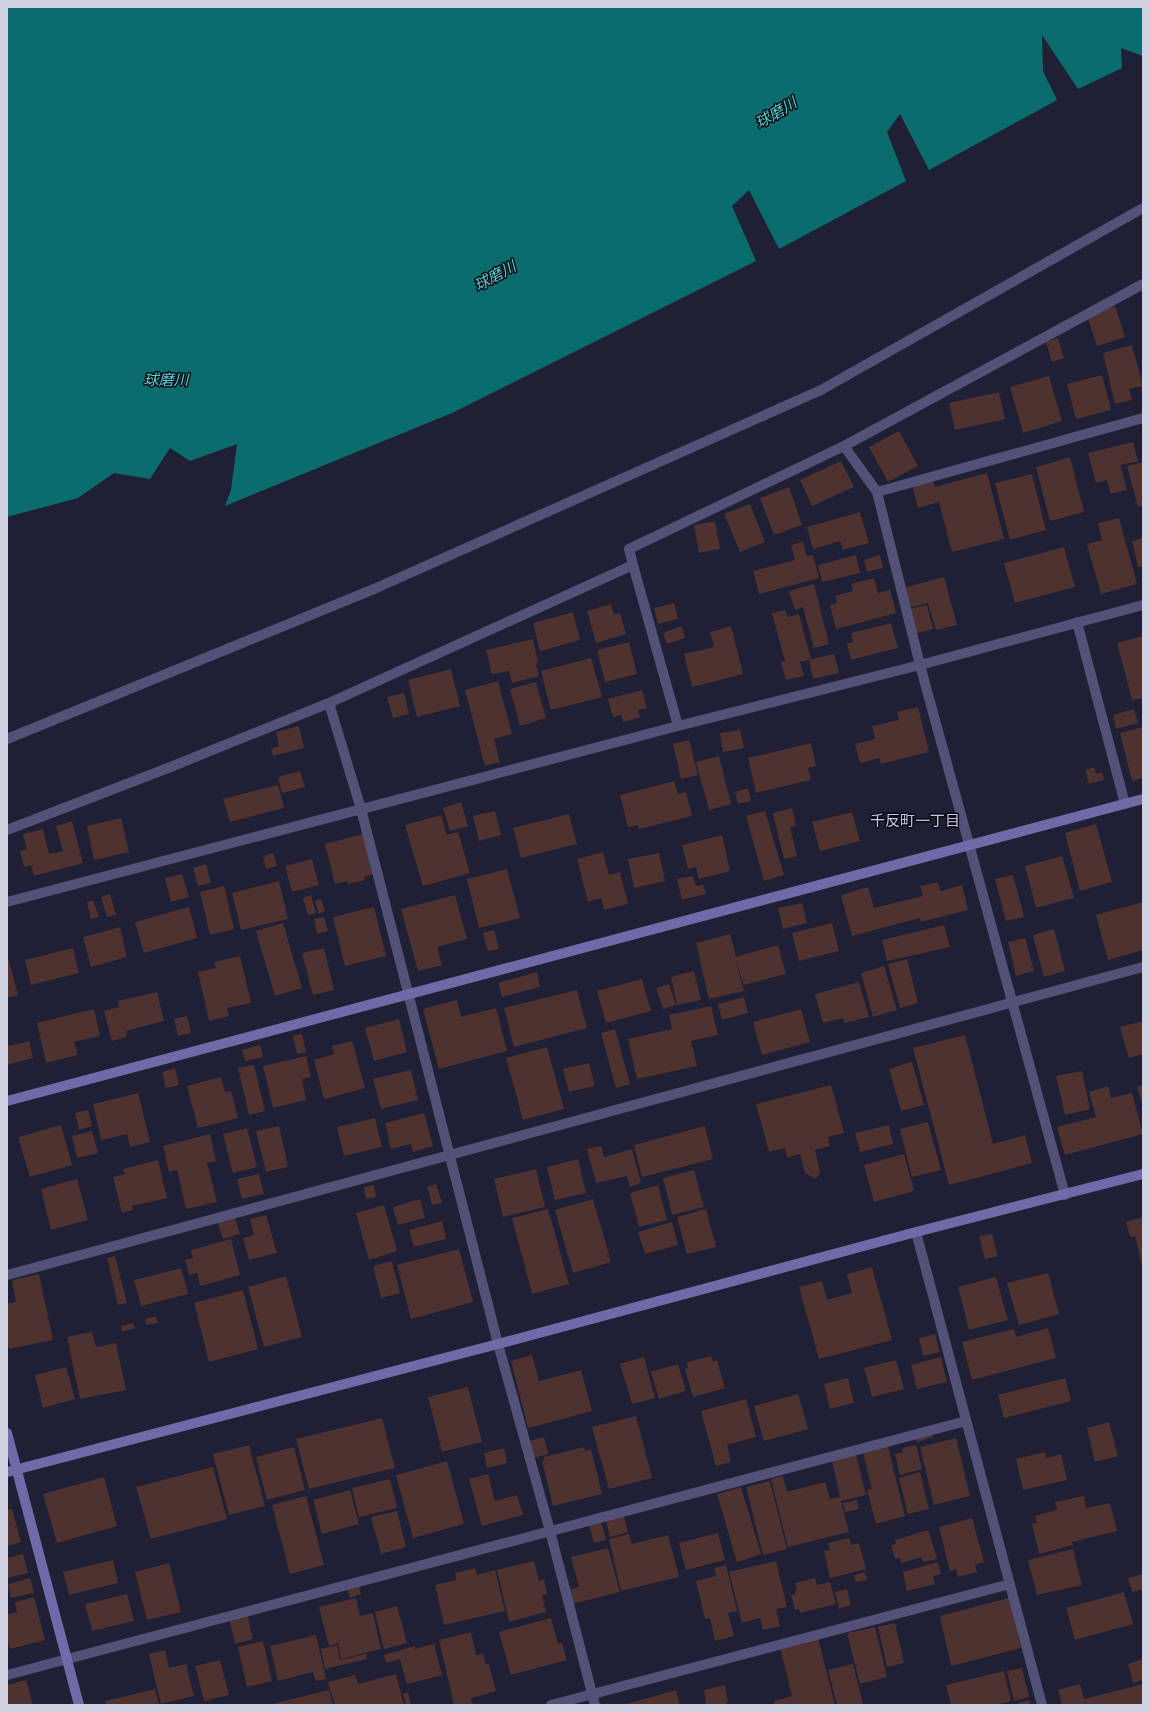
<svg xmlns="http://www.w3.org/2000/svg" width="1150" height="1712" viewBox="0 0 1150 1712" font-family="'PT Sans Narrow','Noto Sans JP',sans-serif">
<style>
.water{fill:#0a6c6d}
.building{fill:#4d322f}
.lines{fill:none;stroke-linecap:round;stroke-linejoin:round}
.lane{stroke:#535178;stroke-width:10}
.street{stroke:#535178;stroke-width:10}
.secondary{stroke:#6f6aa8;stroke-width:10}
.labels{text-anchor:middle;stroke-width:3;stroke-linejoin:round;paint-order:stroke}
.water-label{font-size:15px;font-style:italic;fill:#56d4d4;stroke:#0a0a14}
.neighbourhood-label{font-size:15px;fill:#c6c8e5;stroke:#0a0a14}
</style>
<rect width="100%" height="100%" fill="#1f1f35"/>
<path class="water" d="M7,7H1143V56L1121,48L1122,68L1078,89L1042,35L1043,71L1057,100L929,170L900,114L887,132L906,181L779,249L749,190L732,206L756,261L452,413L225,506L231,490L237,444L190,461L170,448L150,479L114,473L78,498L7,517Z"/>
<path class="building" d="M1115,306L1125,337L1097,346L1087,315Z
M1058,338L1064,358L1052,362L1046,342Z
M1132,345L1143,386L1129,389L1132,400L1115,404L1103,353Z
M1102,375L1111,410L1076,419L1067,384Z
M1049,376L1062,421L1023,433L1010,387Z
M999,392L1005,419L955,430L949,403Z
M899,431L918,466L888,482L869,447Z
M1133,442L1138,461L1120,465L1127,490L1111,494L1107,480L1096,483L1088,453Z
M1070,457L1084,512L1050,521L1036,467Z
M841,461L854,487L812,506L800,480Z
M1143,462V505L1138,507L1127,466Z
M987,473L1004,539L952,552L939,502L918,508L912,485L933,480L935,487Z
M1032,474L1046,530L1010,540L995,483Z
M789,487L802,525L774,535L760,498Z
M750,504L765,542L740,552L724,514Z
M860,512L869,543L843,550L840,541L813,549L807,527Z
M1119,518L1137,584L1101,594L1087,544L1102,540L1098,523Z
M715,521L720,549L699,553L694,525Z
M1143,538V566L1138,567L1132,541Z
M803,542L807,556L813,555L819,578L759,594L753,571L795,560L791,545Z
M1064,547L1075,587L1015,603L1004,563Z
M856,555L860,573L822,582L818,565Z
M880,555L883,568L867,572L864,560Z
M944,577L957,625L936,630L928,603L908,608L902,588Z
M874,578L878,593L890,590L896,613L836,629L830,605L837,603L835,596L853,591L851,584Z
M814,584L829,644L814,648L803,607L795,610L789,591Z
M674,603L678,619L658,624L654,608Z
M611,604L614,615L620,613L626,634L596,643L587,611Z
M927,605L933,629L915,634L909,609Z
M785,610L788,617L799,614L811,659L800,662L804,676L786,680L781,662L785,661L772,613Z
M573,612L580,640L540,651L533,623Z
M891,623L898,648L851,660L847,644L853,642L851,633Z
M682,626L685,638L667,644L663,633Z
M731,626L743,674L692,687L684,654L714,647L710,632Z
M1143,636V698L1132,700L1117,643Z
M533,639L538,663L536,664L539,676L512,683L509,671L492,674L486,650Z
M629,642L637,674L605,682L597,650Z
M834,654L839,673L813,679L809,660Z
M591,658L602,697L551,710L541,671Z
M451,669L460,706L417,717L408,680Z
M498,681L512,734L494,739L500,762L485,766L465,690Z
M536,682L546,718L520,726L510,689Z
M642,690L647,708L638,710L640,717L623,722L621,715L613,717L608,699Z
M404,693L409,714L393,718L387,697Z
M918,707L929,752L881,764L879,758L860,763L855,744L875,739L872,726L899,720L897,712Z
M1134,709L1138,723L1116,729L1113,715Z
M299,726L304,748L273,756L271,749L279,746L276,732Z
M1143,727V778L1132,781L1120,733Z
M740,730L744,748L723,752L720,733Z
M689,740L698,775L681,779L673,744Z
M811,743L816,766L808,768L811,780L756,793L748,758Z
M719,756L731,804L709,810L696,762Z
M1094,767L1096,774L1102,772L1104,780L1089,784L1085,770Z
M300,771L305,787L282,793L278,777Z
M674,781L678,794L686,792L692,816L639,829L637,825L628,827L620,795Z
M278,785L284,808L230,822L223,799Z
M748,788L751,801L738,804L735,792Z
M461,802L468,826L450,831L443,808Z
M792,808L796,825L790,827L797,856L784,859L773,813Z
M495,811L501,835L479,841L473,816Z
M765,811L784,875L764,881L746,816Z
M852,812L860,841L820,851L812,822Z
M569,814L577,844L521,858L513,828Z
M441,815L447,835L458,832L470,873L423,886L405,825Z
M121,818L129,852L94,860L87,826Z
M72,821L83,863L34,876L31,865L24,867L20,851L27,849L23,834L43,829L49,854L63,851L56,826Z
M1096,824L1112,882L1080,891L1065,833Z
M363,834L374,874L364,877L365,880L348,884L347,881L335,884L325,844Z
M722,835L730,871L699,879L696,867L688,869L682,845Z
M603,852L609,875L620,872L628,904L604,910L601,898L588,902L577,859Z
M273,853L277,866L266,869L263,856Z
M659,853L665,881L634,888L628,859Z
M1062,856L1074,898L1036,908L1025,866Z
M312,859L319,885L292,892L285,866Z
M206,864L211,883L198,886L193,868Z
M507,869L520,918L479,928L467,879Z
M182,874L189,897L171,902L165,878Z
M1013,875L1024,917L1006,921L995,879Z
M693,876L696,886L703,885L706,894L682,900L677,879Z
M279,881L288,919L241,930L232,893Z
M938,882L940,891L962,885L968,910L921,922L920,918L852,936L841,895L868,887L874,908L923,896L920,886Z
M224,886L234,929L210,935L200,892Z
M110,894L116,915L107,917L101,897Z
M311,895L316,913L308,915L303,898Z
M455,895L467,939L437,947L442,965L418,971L401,909Z
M321,899L325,911L319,914L315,901Z
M93,900L99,917L91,919L87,902Z
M1143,902V950L1108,960L1096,915Z
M802,903L807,923L783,929L778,908Z
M189,907L197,938L144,953L135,922Z
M374,907L386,956L345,966L333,917Z
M324,917L328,931L317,934L314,919Z
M283,923L302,988L275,996L256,931Z
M832,923L839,951L799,961L792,933Z
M944,925L950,947L887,961L882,940Z
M120,927L127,957L91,967L83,937Z
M1054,929L1065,971L1044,977L1033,935Z
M494,930L499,949L488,951L483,933Z
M730,934L736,957L778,945L786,974L744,985L736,960L744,991L709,999L696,943Z
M1025,938L1034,971L1016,976L1008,942Z
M73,948L79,973L31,985L25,960Z
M324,948L334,990L313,995L302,953Z
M7,954L18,995L7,998Z
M240,956L251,1003L227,1008L229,1016L209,1021L198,972L216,968L214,962Z
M907,959L918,1003L900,1008L888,964Z
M884,966L897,1010L873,1017L861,973Z
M694,971L701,1000L677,1005L671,977Z
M537,972L540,987L502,997L498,983Z
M642,979L651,1011L606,1023L597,991Z
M859,982L869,1017L844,1023L843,1018L823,1023L815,994Z
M669,984L676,1005L663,1009L656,988Z
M577,990L587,1028L514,1047L504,1008Z
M157,992L164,1021L126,1031L127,1037L112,1041L104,1011L119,1007L118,1001Z
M744,997L748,1013L722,1020L718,1004Z
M457,1000L461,1017L496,1008L507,1051L439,1069L423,1009Z
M711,1006L718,1035L691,1041L697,1066L637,1079L628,1039L672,1029L669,1015Z
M94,1009L100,1036L74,1042L78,1055L46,1063L37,1023Z
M801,1009L810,1042L762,1055L753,1022Z
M187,1016L191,1033L178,1036L174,1019Z
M399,1019L407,1052L374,1061L365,1028Z
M1143,1021V1054L1129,1058L1120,1027Z
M615,1029L630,1084L616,1088L601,1033Z
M302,1034L306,1052L297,1054L293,1036Z
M965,1035L993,1144L1025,1135L1032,1163L949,1185L913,1048Z
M7,1040L9,1046L29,1041L33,1058L7,1065Z
M352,1041L365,1088L324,1099L314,1060L334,1054L332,1046Z
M260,1045L263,1057L245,1061L242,1050Z
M547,1047L564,1109L523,1120L506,1058Z
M306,1056L311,1077L302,1079L306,1100L273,1108L263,1066Z
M912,1062L924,1105L901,1111L889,1069Z
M589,1063L595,1086L569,1092L563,1069Z
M254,1065L265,1111L249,1115L238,1068Z
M175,1068L179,1085L166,1088L162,1072Z
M411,1070L418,1100L381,1109L373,1079Z
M1082,1071L1090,1109L1065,1115L1056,1076Z
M221,1077L225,1092L231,1091L238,1118L198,1128L187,1086Z
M831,1085L844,1133L828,1137L830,1146L815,1150L820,1171L816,1179L805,1173L800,1154L787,1158L785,1148L769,1152L756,1104Z
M1143,1085V1106L1137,1087Z
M1108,1086L1111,1098L1132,1093L1143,1134L1065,1155L1057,1127L1096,1117L1089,1092Z
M138,1093L150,1142L130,1147L127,1134L101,1140L93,1104Z
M88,1110L92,1126L79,1130L75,1113Z
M424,1113L433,1146L413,1152L411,1144L391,1149L385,1123Z
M375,1118L382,1147L344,1156L337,1127Z
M928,1122L941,1170L912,1177L900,1129Z
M61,1125L72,1165L30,1177L18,1137Z
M889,1125L893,1144L860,1152L855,1133Z
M279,1126L288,1167L266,1172L256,1131Z
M705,1126L713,1159L642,1177L634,1145Z
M247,1128L257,1167L233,1173L223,1134Z
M92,1131L98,1153L77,1158L72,1136Z
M210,1134L216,1161L207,1163L217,1202L186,1209L177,1170L169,1172L163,1146Z
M601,1146L604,1157L632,1149L641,1183L630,1187L627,1176L596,1183L587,1149Z
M904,1154L914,1191L874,1202L864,1165Z
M578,1159L586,1193L555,1200L547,1167Z
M158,1160L167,1198L132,1206L133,1210L122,1213L113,1177L125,1174L123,1169Z
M536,1169L545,1207L503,1217L494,1179Z
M694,1170L704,1207L672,1215L663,1178Z
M259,1174L264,1194L242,1199L237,1179Z
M77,1179L88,1220L51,1230L41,1189Z
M436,1184L442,1203L432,1205L427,1187Z
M374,1185L376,1197L366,1199L364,1187Z
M658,1185L667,1220L639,1227L630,1193Z
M420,1199L425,1218L398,1225L393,1207Z
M593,1199L611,1262L573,1273L555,1210Z
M384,1205L397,1251L369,1260L356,1213Z
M548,1209L569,1284L532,1294L512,1218Z
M706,1209L716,1247L687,1254L677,1217Z
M266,1215L277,1253L249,1260L243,1238L254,1235L250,1219Z
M1143,1217V1264H1142L1135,1236L1130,1237L1126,1222Z
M235,1218L240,1234L223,1239L216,1219Z
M442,1221L446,1239L414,1247L409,1230Z
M672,1222L678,1245L645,1254L638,1232Z
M992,1234L998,1256L985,1259L979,1236Z
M231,1239L240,1275L200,1286L197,1273L189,1275L185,1260L193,1258L191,1250Z
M459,1249L473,1302L411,1319L397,1265Z
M115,1256L127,1303L118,1305L107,1258Z
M392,1261L400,1293L381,1298L373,1266Z
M872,1267L892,1340L819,1359L799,1287L822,1281L827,1300L852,1293L847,1274Z
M181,1268L188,1294L141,1306L134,1280Z
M1048,1273L1059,1314L1019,1325L1007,1283Z
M39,1274L53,1340L9,1349L7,1339V1304L16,1302L12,1280Z
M286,1276L302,1337L264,1347L248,1287Z
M996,1277L1008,1320L969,1330L958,1287Z
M243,1290L258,1349L209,1362L194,1303Z
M156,1316L158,1323L146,1325L145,1319Z
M133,1323L135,1328L122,1332L121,1326Z
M1048,1328L1056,1358L972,1380L962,1342L1014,1329L1016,1337Z
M92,1332L96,1347L116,1343L126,1390L80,1399L67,1337Z
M935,1334L940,1352L923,1356L919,1338Z
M532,1355L539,1381L581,1370L592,1411L528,1428L511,1361Z
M711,1356L713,1362L717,1360L725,1388L693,1397L685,1369L688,1368L687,1362Z
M644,1357L655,1398L632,1404L620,1364Z
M941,1357L947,1382L917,1389L911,1365Z
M896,1360L904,1389L872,1397L864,1368Z
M678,1364L686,1391L659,1399L651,1372Z
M66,1367L75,1399L43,1408L35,1375Z
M848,1378L854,1403L830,1409L824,1384Z
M1065,1378L1071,1401L1004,1418L998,1395Z
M468,1387L482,1442L442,1452L428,1397Z
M798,1394L808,1429L764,1441L754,1406Z
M746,1399L756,1437L727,1445L731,1462L716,1466L701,1411Z
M636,1416L652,1478L609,1489L592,1427Z
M382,1418L395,1468L309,1489L296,1439Z
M1109,1422L1118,1456L1095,1462L1087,1428Z
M930,1429L933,1437L917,1442L914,1434Z
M544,1437L548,1454L530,1459L526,1442Z
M956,1438L970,1496L934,1505L920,1447Z
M887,1443L905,1516L876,1524L867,1490L872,1489L862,1449Z
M249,1445L265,1506L229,1515L213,1454Z
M916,1445L922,1469L900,1475L895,1454L903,1452L902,1448Z
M294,1447L305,1490L267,1500L256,1457Z
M584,1447L585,1451L591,1449L602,1494L553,1506L542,1461H544V1457Z
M504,1448L507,1463L487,1468L484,1453Z
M855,1451L866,1495L841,1501L849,1532L788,1547L771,1479L783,1476L787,1492L825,1482L830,1499L840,1497L831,1457Z
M1045,1452L1046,1458L1061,1454L1067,1480L1023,1490L1016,1459Z
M447,1461L464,1524L413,1538L396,1475Z
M213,1467L227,1519L151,1539L136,1487Z
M920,1472L929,1509L908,1514L899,1478Z
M488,1474L495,1501L517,1495L523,1515L482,1526L469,1479Z
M104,1477L117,1526L57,1543L43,1494Z
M390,1479L397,1508L359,1517L352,1488Z
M770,1481L787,1549L763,1555L746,1487Z
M741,1487L761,1554L737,1562L717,1494Z
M350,1490L359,1524L322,1534L313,1500Z
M306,1496L324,1565L290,1574L272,1505Z
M1084,1496L1086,1508L1110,1503L1117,1531L1072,1542L1073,1545L1039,1554L1032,1524L1037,1523L1035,1516L1057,1510L1055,1502Z
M857,1500L859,1509L845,1512L843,1503Z
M12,1509L21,1542L7,1546V1510Z
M397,1511L406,1547L381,1554L371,1517Z
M623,1512L628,1532L610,1537L605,1516Z
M972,1518L984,1562L975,1565L977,1572L958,1577L956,1569L950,1571L939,1527Z
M601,1522L606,1540L594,1543L589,1525Z
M928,1530L937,1559L923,1562L921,1557L901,1563L900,1558L895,1559L891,1545L896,1544L895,1540Z
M718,1533L725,1560L686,1570L679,1543Z
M629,1534L632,1544L668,1535L679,1577L621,1591L609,1539Z
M849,1538L851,1545L859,1543L866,1569L830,1578L824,1551L830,1550L828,1543Z
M608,1548L620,1592L572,1604L568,1590L579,1587L571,1557Z
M1073,1549L1082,1585L1037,1595L1028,1560Z
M23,1554L28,1573L7,1578V1558Z
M113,1560L118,1583L69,1595L63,1572Z
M534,1561L539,1581L544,1579L547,1594L542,1595L546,1612L509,1622L497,1570Z
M776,1561L787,1607L776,1609L780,1626L763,1630L760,1618L742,1623L729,1572Z
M938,1562L941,1574L933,1576L935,1584L907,1591L903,1572Z
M169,1563L181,1612L147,1620L135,1572Z
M726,1565L737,1611L728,1613L734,1636L715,1641L710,1618L705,1619L696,1581L716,1576L714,1568Z
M475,1568L477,1575L495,1570L505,1611L444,1625L435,1585L456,1580L455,1573Z
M865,1572L867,1580L856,1582L854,1575Z
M1143,1574V1589L1132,1592L1128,1578Z
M30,1578L34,1593L11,1598L8,1584Z
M815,1578L817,1585L830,1582L836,1604L800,1613L799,1609L795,1610L791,1595L795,1594V1591L797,1590L795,1583Z
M358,1581L361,1594L350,1598L346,1584Z
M847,1589L851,1605L839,1609L835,1592Z
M1124,1592L1133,1624L1075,1640L1066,1608Z
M127,1594L134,1621L92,1631L85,1604Z
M34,1597L45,1640L10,1649L7,1638V1615L17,1612L15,1602Z
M356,1598L360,1616L373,1613L381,1649L341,1659L338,1643L329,1646L319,1607Z
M1009,1598L1021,1648L951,1666L940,1616Z
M397,1606L407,1643L384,1649L375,1612Z
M246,1608L253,1639L235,1644L228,1613Z
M551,1618L558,1644L562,1643L567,1660L511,1675L499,1632Z
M895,1623L904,1663L887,1667L878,1627Z
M875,1627L887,1677L860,1684L847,1633Z
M471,1632L476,1655L483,1654L486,1664H489L496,1691L471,1698L473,1705H454L439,1640Z
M316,1635L326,1679L316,1681L313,1672L278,1681L270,1646Z
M818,1638L835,1705H775L774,1701L792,1696L780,1647Z
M263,1641L272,1681L247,1687L238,1647Z
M434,1644L442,1675L407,1684L400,1659L386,1663L384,1655L415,1646V1649Z
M337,1645L340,1660L366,1654L367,1659L325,1669L321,1649Z
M165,1650L169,1668L186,1664L194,1696L161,1704L149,1654Z
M1143,1659V1680L1133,1683L1128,1664Z
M220,1660L229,1695L204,1701L195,1666Z
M853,1664L863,1705H837L828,1670Z
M1022,1668L1029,1697L1014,1701L1007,1671Z
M1004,1671L1011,1701L994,1705H951L946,1685Z
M396,1674L404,1705H335L328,1682L355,1675L358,1684Z
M26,1680L33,1705H8L7,1685Z
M1080,1684L1084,1699L1143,1684V1705H1062L1058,1690Z
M725,1685L728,1703L722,1705H706L704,1690Z
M155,1689L159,1705H106L105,1701Z
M329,1690L333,1705H276V1703Z
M676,1690L680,1705H623Z
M408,1692L411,1704L406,1705L403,1694Z
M1029,1700L1030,1705H1018V1703Z"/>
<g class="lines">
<path class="lane" d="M7,739L374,589L821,390L1143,208"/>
<path class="street" d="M844,446L877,492
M633,565L678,726
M1077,622L1125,804
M329,703L361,809L498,1344L550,1531L595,1705
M7,830L168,768L329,703L633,565L629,549L844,446L1143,284
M7,902L678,726L920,665L1143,605
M1065,1195L920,665L877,492L1143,418
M916,1232L1042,1705
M7,1275L1143,967
M7,1675L966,1421
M551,1705L1010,1584"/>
<path class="secondary" d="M7,1101L1143,799
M7,1433L79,1705
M7,1472L498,1344L916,1232L1143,1174"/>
</g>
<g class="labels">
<g class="water-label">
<text transform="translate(776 113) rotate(-31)" y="5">球磨川</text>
<text transform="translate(495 276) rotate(-29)" y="5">球磨川</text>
<text x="166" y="385">球磨川</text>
</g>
<g class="neighbourhood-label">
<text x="915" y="826">千反町一丁目</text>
</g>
</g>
<rect width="1150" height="1712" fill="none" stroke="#d0d1df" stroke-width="16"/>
</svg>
